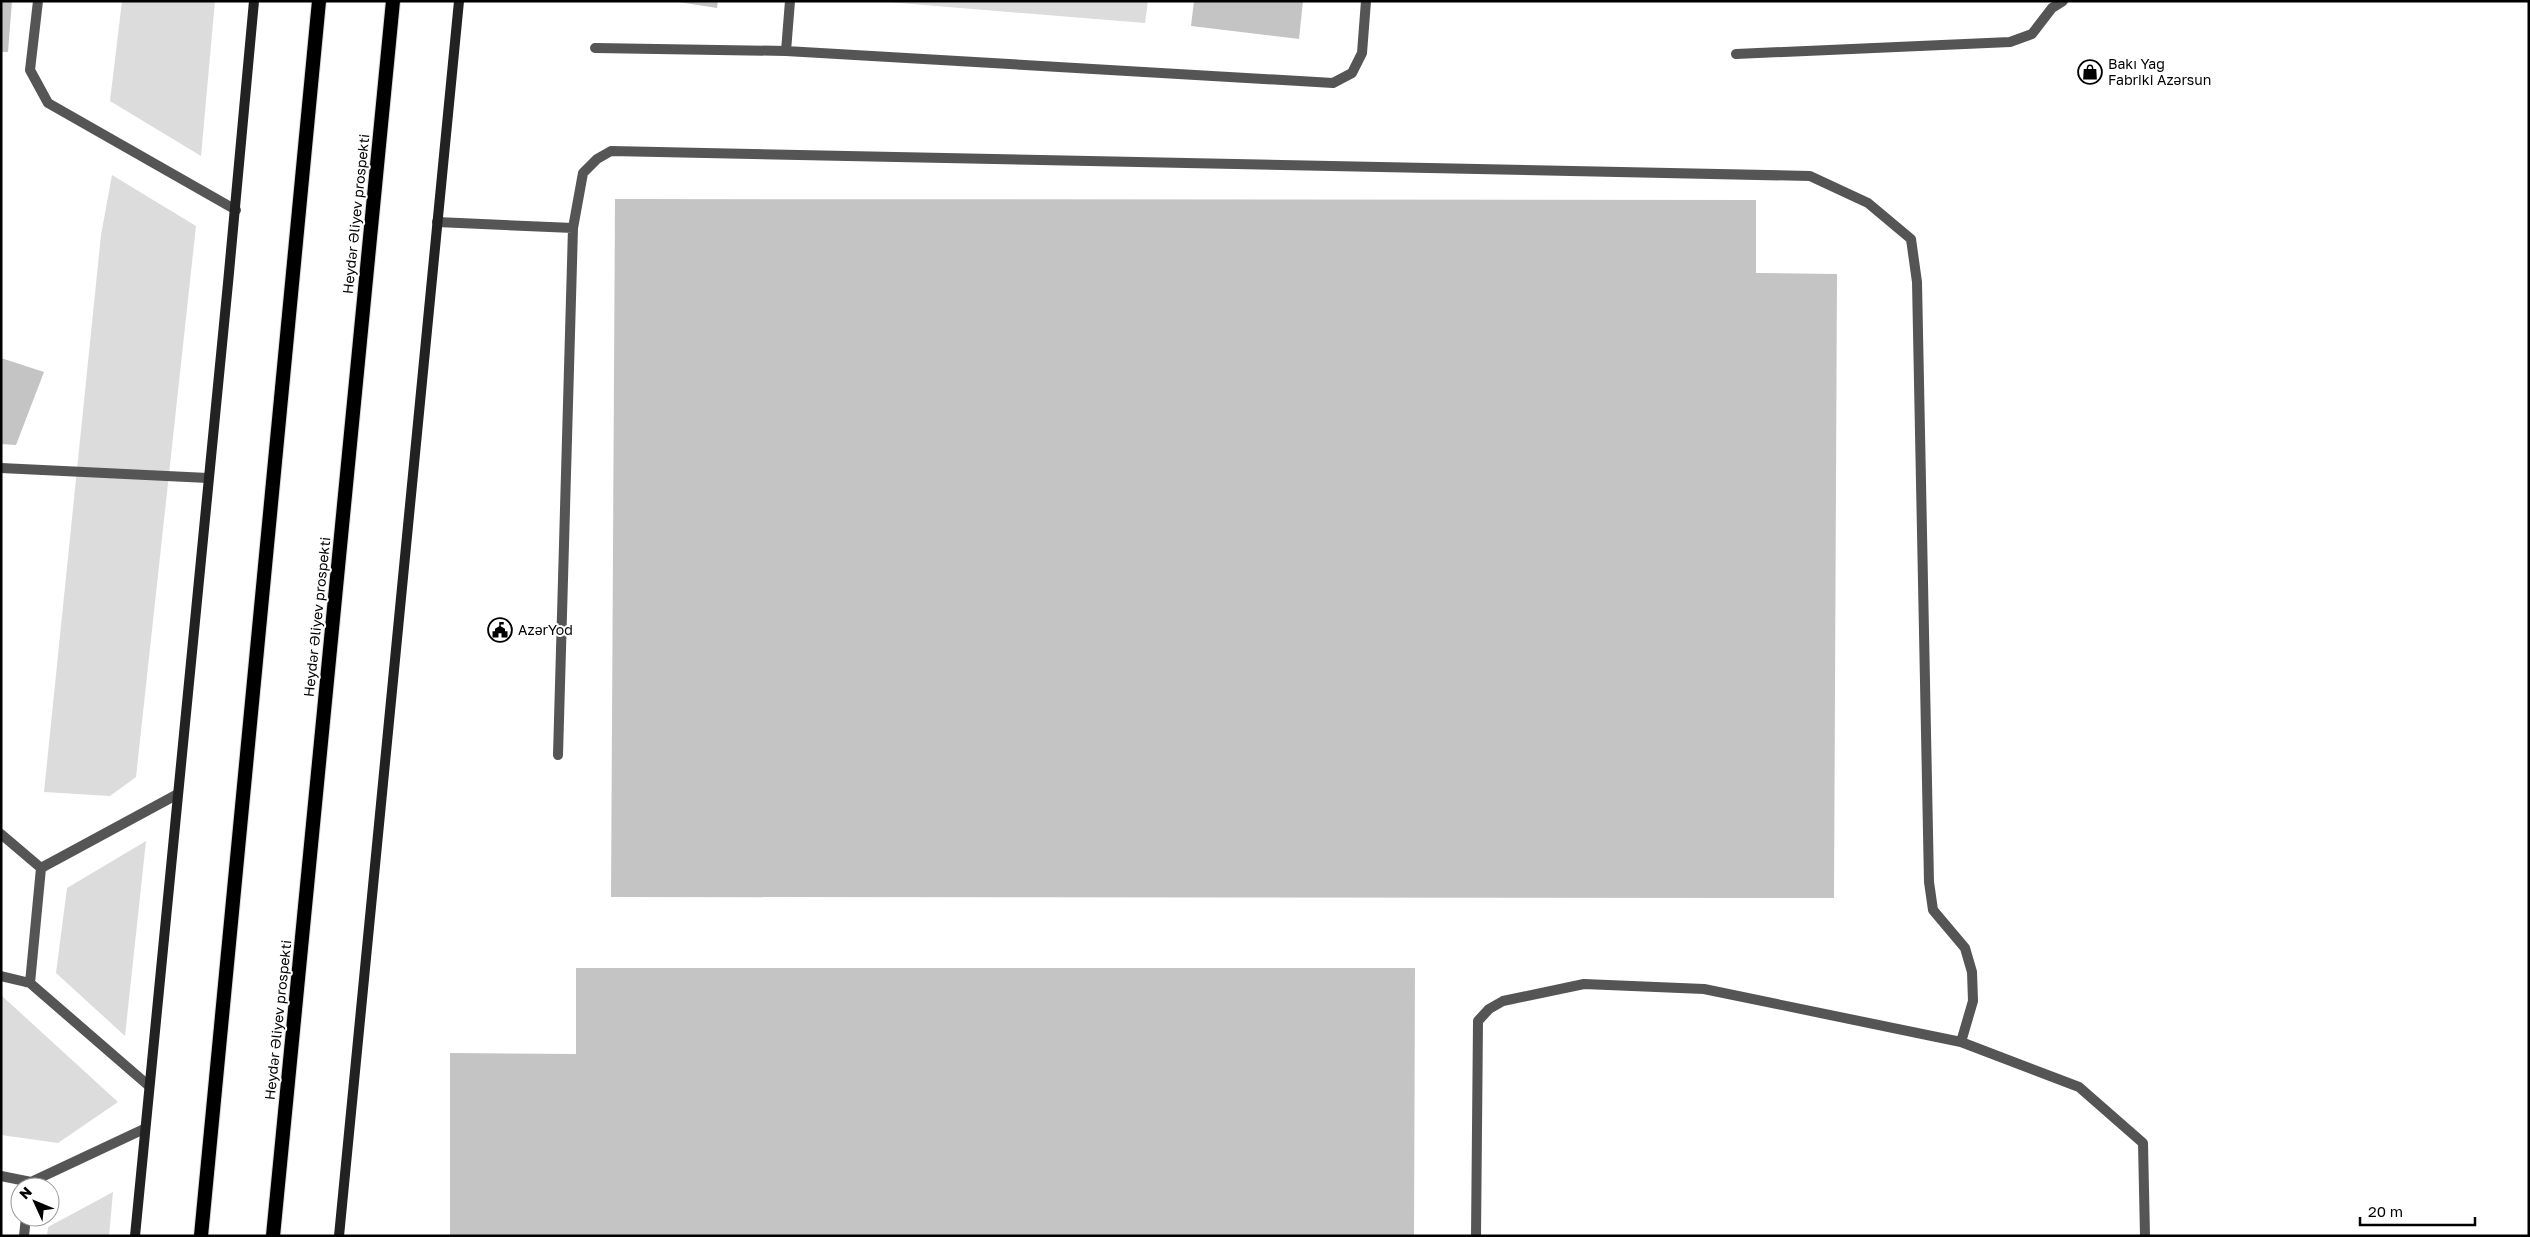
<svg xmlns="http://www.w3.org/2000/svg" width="2530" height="1237" viewBox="0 0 2530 1237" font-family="'Golos Text',sans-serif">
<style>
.green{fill:#dcdcdc}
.building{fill:#c4c4c4}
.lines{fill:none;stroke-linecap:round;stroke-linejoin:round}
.trunk-casing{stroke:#dbdbdb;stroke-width:16}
.service{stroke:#555;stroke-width:10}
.secondary{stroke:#222;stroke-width:10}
.trunk{stroke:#000;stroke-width:14}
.labels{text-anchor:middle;stroke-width:4;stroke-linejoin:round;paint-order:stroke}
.poi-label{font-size:14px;fill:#000;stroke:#fff;text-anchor:start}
.street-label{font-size:14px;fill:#000;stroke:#fff}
</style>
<rect width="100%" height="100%" fill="#fff"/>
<path class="green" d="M122,1H215L201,156L110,101Z
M875,1H1148L1145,23Z
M112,175L196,226L136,777L110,796L44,792L101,235Z
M146,841L125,1036L56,973L67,888Z
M1,995L118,1102L58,1143L1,1135Z
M113,1192L109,1236H47L48,1227Z"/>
<path class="building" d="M1,1H12L8,52H1Z
M672,1H718L717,8Z
M1194,1H1303L1299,39L1191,26Z
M615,199L1756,200V273L1837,274L1834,898L611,897Z
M1,358L44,372L16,445L1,444Z
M576,968H1415L1414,1236H450V1053L576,1054Z"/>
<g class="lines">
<g class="trunk-casing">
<path id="trunk" d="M201,1236L319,1
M273,1236L393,1"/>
</g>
<path class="service" d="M38,1L30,70L48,103L236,210
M595,48L786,51L1333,83L1352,73L1362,53L1366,1
M786,51L790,1
M1736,54L2010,42L2032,34L2052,8L2063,1
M437,222L573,228L583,173L597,159L611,151L1810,176L1868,203L1911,239L1917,282L1929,882L1933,910L1965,948L1972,972L1973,1001L1961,1042L1704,989L1584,984L1503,1001L1489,1009L1478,1021L1476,1236
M1,468L208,478
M558,755L573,228
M1,834L41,868
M1,976L30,983
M1961,1042L2079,1087L2143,1143L2145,1236
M149,1086L30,983L41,868L176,795
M1,1176L31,1182
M31,1187V1182L144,1129
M24,1236L26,1217"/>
<path class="secondary" d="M135,1236C172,824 218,413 254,1
M339,1236L459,1"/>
<use href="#trunk" class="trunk"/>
</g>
<defs>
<g id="shop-ring" transform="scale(1.25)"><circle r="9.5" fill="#fff" stroke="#000" stroke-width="1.5"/><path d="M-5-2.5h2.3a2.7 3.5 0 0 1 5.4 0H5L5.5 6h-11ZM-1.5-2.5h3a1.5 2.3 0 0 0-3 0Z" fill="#000"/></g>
<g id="civic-ring" transform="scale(1.25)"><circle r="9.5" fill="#fff" stroke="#000" stroke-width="1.5"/><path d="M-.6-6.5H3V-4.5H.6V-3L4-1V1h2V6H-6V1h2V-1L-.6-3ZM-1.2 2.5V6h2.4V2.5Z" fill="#000"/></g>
</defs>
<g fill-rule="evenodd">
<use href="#shop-ring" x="2090" y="72"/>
<use href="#civic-ring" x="500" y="630"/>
</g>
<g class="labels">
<g class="poi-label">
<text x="2108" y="69">Bakı Yağ<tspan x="2108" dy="16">Fabriki Azərsun</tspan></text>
<text x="518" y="635">AzərYod</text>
</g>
<g class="street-label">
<text transform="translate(356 214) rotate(-84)" y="5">Heydər Əliyev prospekti</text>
<text transform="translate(317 617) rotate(-84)" y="5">Heydər Əliyev prospekti</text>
<text transform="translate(278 1020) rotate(-84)" y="5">Heydər Əliyev prospekti</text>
</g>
</g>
<rect width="2530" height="1237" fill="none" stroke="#000000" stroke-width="5"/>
<g transform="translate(35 1202) rotate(314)"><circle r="24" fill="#ffffff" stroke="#999999"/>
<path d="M0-4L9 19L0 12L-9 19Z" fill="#000000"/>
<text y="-8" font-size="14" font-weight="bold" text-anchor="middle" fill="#000000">N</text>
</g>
<path d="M2360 1217v8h115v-8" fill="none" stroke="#000000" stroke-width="2.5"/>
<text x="2368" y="1217" font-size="15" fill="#000000" stroke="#ffffff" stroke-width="4" paint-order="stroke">20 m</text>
</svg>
